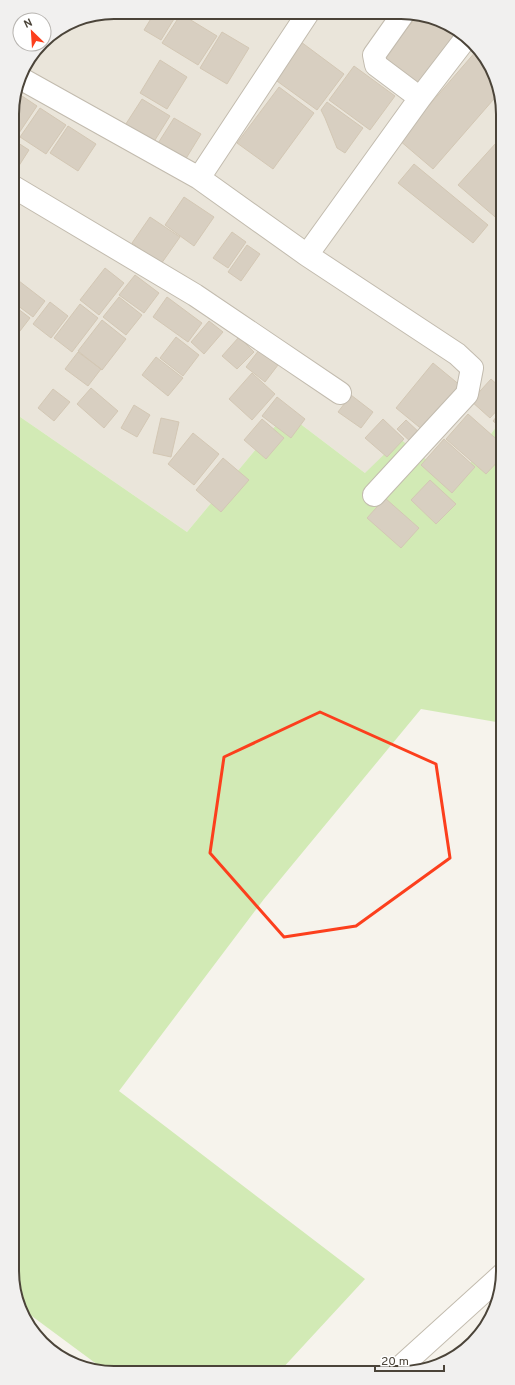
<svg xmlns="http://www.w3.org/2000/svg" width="515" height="1385" viewBox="0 0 515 1385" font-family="Overpass,sans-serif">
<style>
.residential{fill:#eae5da}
.green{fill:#d2eab5}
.building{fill:#d8cfc1;stroke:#d3c7b4}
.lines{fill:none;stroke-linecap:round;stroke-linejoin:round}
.minor-casing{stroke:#c2bbae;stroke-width:24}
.minor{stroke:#fff;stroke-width:22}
.marked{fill:none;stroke:#fc3f1d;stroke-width:3;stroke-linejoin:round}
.rim{fill:none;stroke:#4b4439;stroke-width:2}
</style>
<rect width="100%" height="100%" fill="#f6f3ec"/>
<path class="residential" d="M114,12L421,14L473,42L501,94V420L456,483L365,473L286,413L187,532L13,412L12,107L22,69L42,44H44V41L47,38L75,20Z"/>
<path class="green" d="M13,412L187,532L286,413L365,473L400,439L456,483L501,420L502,723L421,709L264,899L119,1091L365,1279L280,1371H106L25,1311L14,1291Z"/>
<path class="building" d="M155,12H175L177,14L161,40L144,30Z
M181,14L217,36L198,65L162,43Z
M419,14L462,36L418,90L381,60Z
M222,32L249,48L227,84L200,68Z
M297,39L344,74L317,110L270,76Z
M477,50L500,92L433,169L399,140Z
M160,60L187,77L167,109L140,93Z
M354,66L395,96L370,130L329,100Z
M279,87L314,113L273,169L237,143Z
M16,92L37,106L15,139L12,137V107Z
M142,99L170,116L150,148L122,130Z
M327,102L363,128L345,153L337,148L325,118L321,110Z
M40,108L66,125L46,154L20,137Z
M174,118L201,134L182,165L155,148Z
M68,126L96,144L78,171L50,153Z
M12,139L29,150L13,175H12Z
M496,143L501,147V222L458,185Z
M414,164L488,225L473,243L398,183Z
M184,197L214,217L194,246L165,225Z
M150,217L180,237L161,264L132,243Z
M232,232L246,242L228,268L213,258Z
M247,245L260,254L241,281L228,272Z
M105,268L124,283L99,315L80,300Z
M135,275L159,293L144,313L119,295Z
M19,281L45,301L33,317L13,302V289Z
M119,297L142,315L126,335L103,317Z
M167,297L202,323L188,342L153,317Z
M50,302L68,316L51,338L33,324Z
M80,304L98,318L72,352L54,338Z
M13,305L30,318L13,340Z
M102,320L126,339L102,370L78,351Z
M209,321L223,332L204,354L191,342Z
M176,337L199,355L183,376L160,358Z
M239,337L254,352L237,369L222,356Z
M259,350L278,365L265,382L246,367Z
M78,352L101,369L88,386L65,369Z
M156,357L183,378L168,396L142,375Z
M433,363L461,386L424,431L396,408Z
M252,373L275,394L252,420L229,399Z
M491,379L501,388V406L490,418L471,401Z
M91,388L118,411L104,428L77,404Z
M53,389L70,402L54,421L38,408Z
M351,395L373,412L361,428L338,412Z
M277,397L305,419L291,438L262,416Z
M134,405L150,415L137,437L121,428Z
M501,411V428L493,421Z
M468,414L502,444V457L486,474L446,439Z
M161,418L179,422L171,457L153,453Z
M262,419L284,438L266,459L244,440Z
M383,419L404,439L387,457L365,438Z
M406,420L422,435L413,444L397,429Z
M193,433L219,454L194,485L168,464Z
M444,439L475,467L452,493L421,465Z
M223,458L249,480L221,512L196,490Z
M430,480L456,504L436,524L411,500Z
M385,498L419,528L401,548L367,518Z"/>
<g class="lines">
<g class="minor-casing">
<path id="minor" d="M403,14L374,55L376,65L420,98
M20,78L199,178L307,255L457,354L472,368L467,394L374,495
M199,178L308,13
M12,186L195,295L340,393
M307,255L420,98L466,38
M396,1371L503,1274"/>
</g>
<use href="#minor" class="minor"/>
</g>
<path class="marked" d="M320,712L436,764L450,858L356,926L284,937L210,853L224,757Z"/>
<path d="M0 0H515V1385H0ZM114 19H401A95 95 0 0 1 496 114V1271A95 95 0 0 1 401 1366H114A95 95 0 0 1 19 1271V114A95 95 0 0 1 114 19Z" fill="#f1f0ef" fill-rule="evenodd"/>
<path class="rim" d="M114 19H401A95 95 0 0 1 496 114V1271A95 95 0 0 1 401 1366H114A95 95 0 0 1 19 1271V114A95 95 0 0 1 114 19Z"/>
<g transform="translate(32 32) rotate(335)"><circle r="19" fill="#ffffff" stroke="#b7b4b0"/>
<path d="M0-3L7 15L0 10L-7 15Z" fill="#fc3f1d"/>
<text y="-6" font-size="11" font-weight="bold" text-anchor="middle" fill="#4b4439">N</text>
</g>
<path d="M375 1365v6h69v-6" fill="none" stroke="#4b4439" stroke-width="2"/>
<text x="381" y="1365" font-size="12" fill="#4b4439" stroke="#ffffff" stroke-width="3" paint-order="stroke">20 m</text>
</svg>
